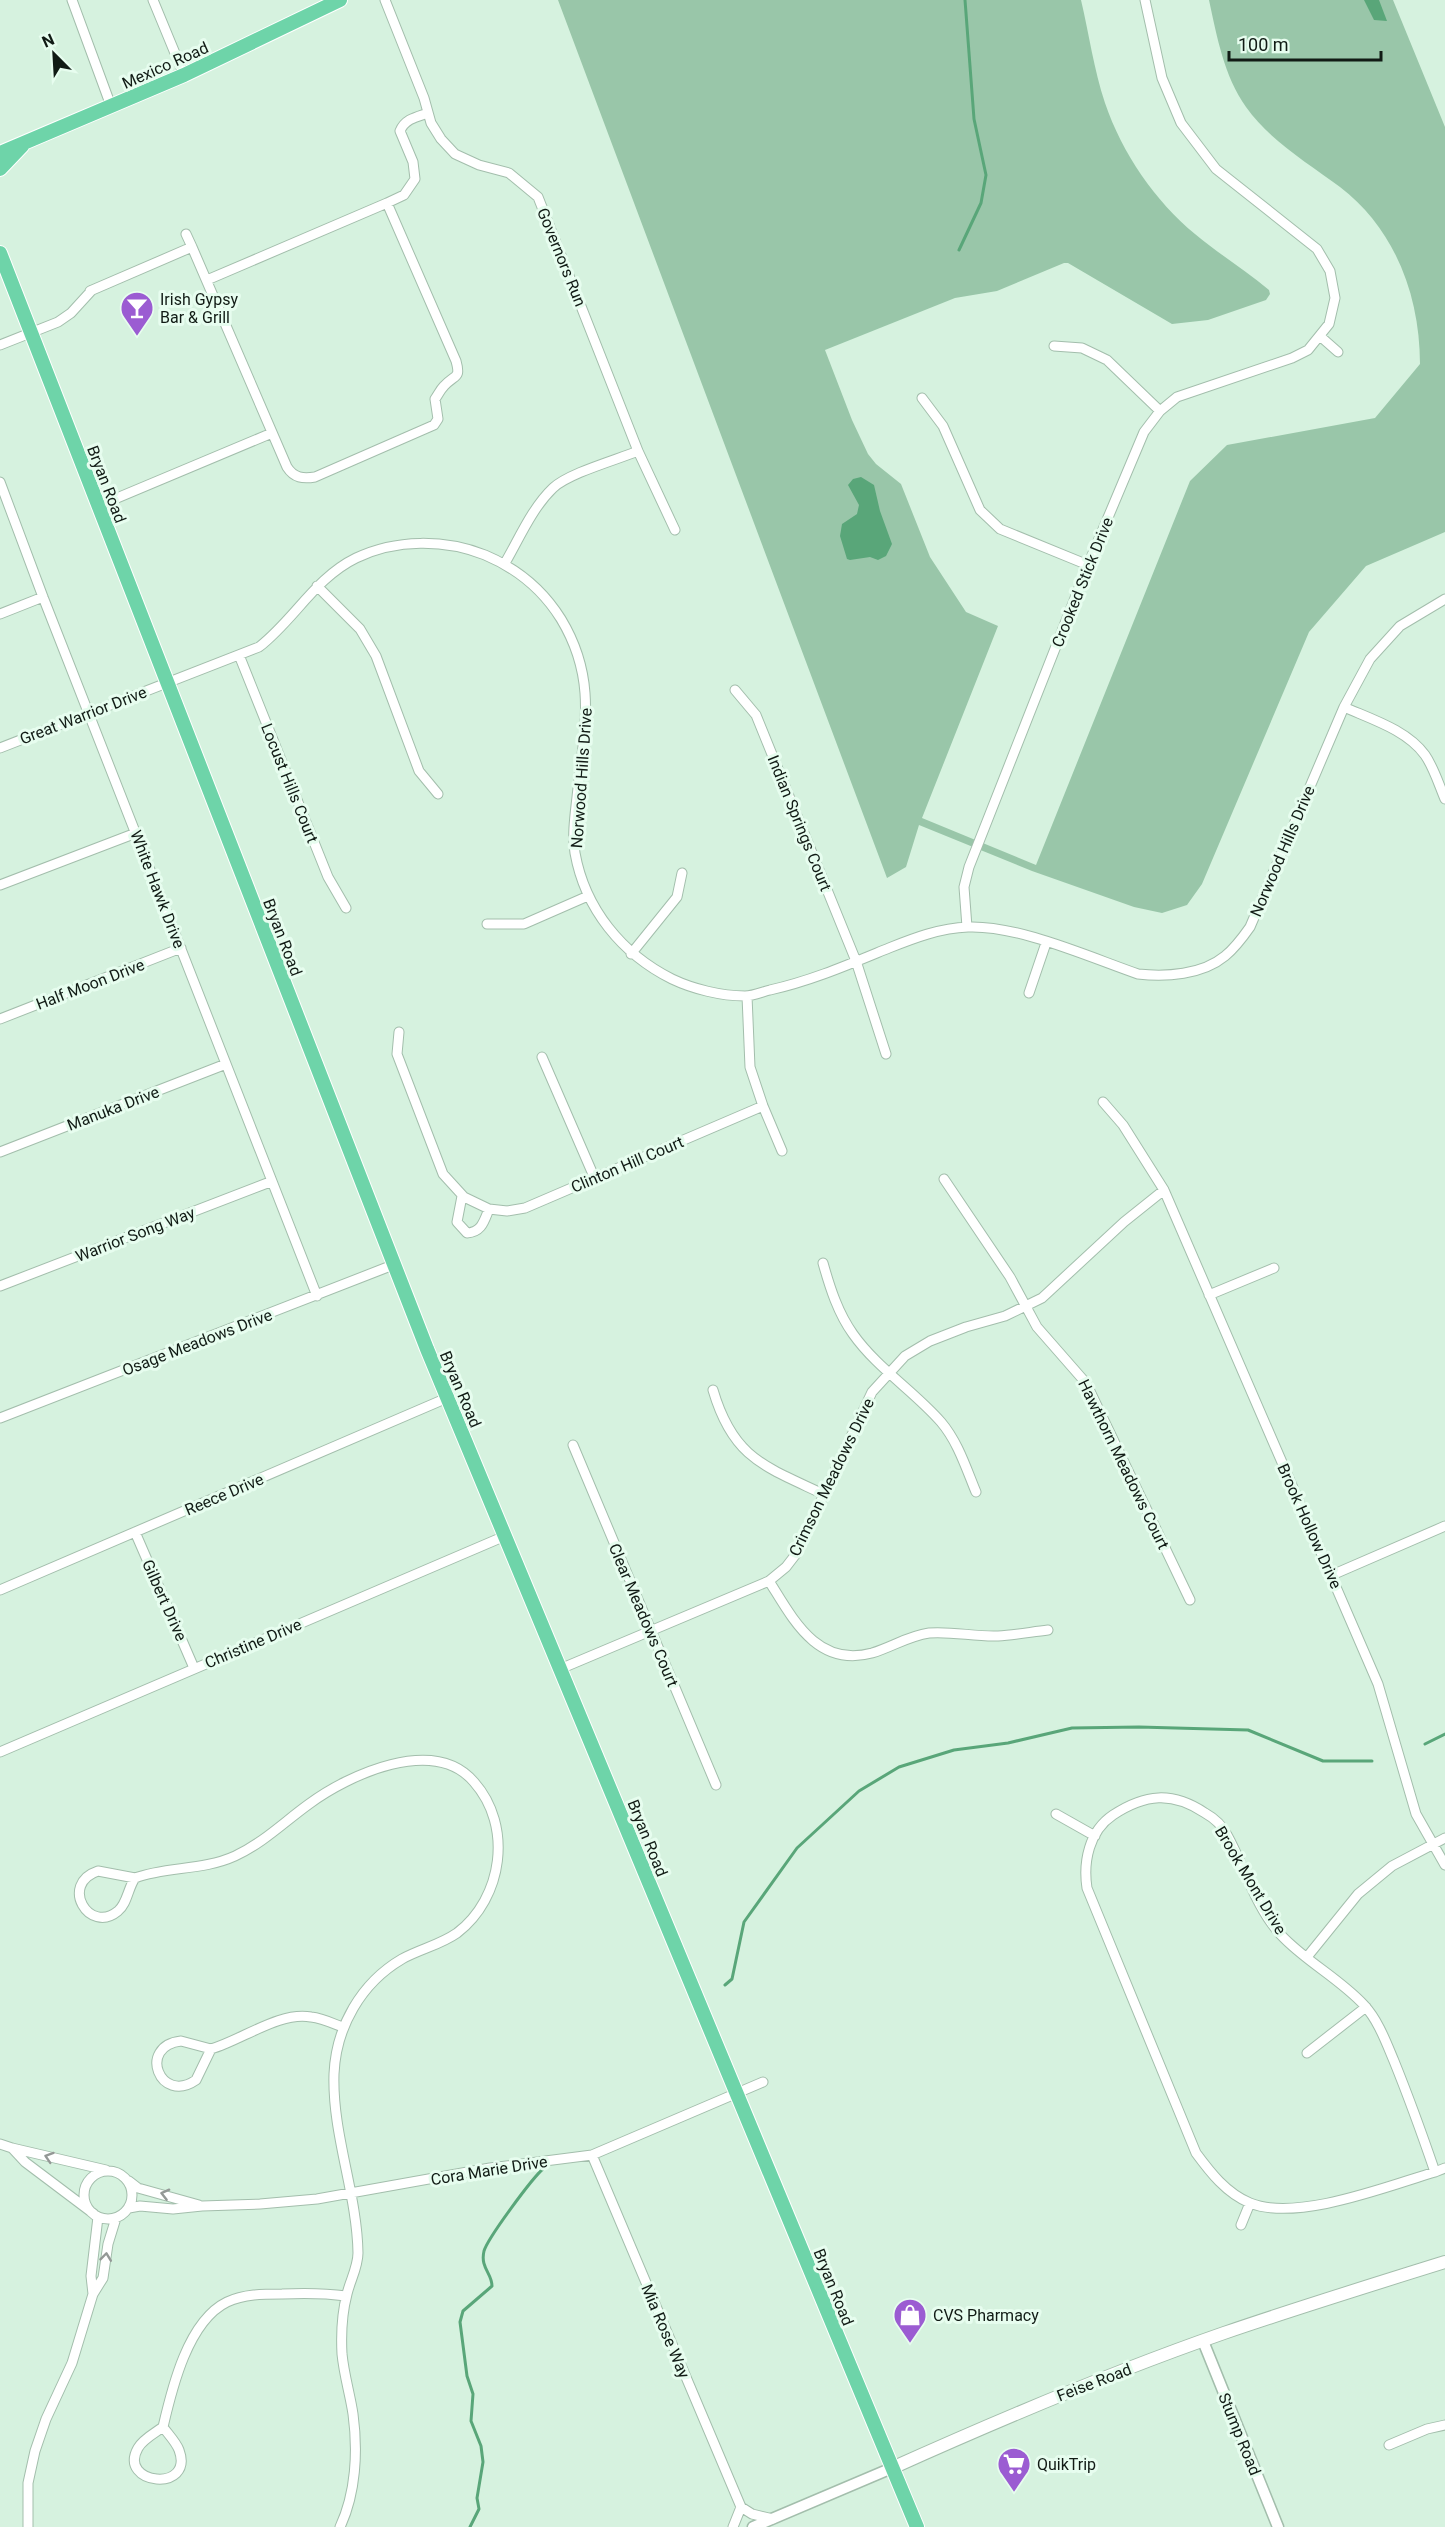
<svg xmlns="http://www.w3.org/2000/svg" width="1445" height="2527" viewBox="0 0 1445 2527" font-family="Roboto,sans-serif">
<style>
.green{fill:#99c6a9}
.water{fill:#59a679}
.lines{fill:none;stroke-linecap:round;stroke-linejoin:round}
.stream{stroke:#59a679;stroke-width:3}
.minor-casing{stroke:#a3beac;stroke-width:11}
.tertiary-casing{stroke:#a3beac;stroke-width:13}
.secondary-casing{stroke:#a3beac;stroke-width:14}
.primary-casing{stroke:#fff;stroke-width:16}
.minor{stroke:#fff;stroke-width:9}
.tertiary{stroke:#fff;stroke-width:10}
.secondary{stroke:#fff;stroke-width:12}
.primary{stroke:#6ed4a9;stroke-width:14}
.oneway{stroke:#949896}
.labels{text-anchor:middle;stroke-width:6;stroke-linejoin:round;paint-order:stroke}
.street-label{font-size:16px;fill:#111b15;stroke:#e7fdef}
.poi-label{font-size:16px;fill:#111b15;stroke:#e7fdef;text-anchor:start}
</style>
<rect width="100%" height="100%" fill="#d6f2df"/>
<path class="green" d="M558,0H1081C1089,34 1094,70 1105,103C1122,153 1155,201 1195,234C1219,254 1245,270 1269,290L1270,294L1266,300L1208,320L1172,324L1068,263H1064L997,291L955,298L825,350L852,420L868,454L876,464L901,484L930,557L966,612L998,626L922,818L1036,865L1190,481L1227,445L1375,418L1420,364C1420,296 1395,229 1340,187C1308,163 1270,141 1246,107C1224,76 1217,37 1209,0H1393L1445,127V532L1366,566L1309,632L1202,884L1187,905L1162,913L1134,907L1032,871L919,825L906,867L887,878Z"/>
<path class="water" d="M1364,0H1379L1387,21L1374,20Z
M861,477L874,485L880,511L892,544L886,556L878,560L870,557L850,560L847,559L840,536L842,524L857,514L859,505L848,485L853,479Z"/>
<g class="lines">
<path class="stream" d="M959,250L981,203L986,175L974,119L965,0
M1425,1744L1445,1734
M725,1985L732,1979L744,1922L797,1848L859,1791L899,1767L954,1750L1008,1743L1072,1728L1139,1727L1248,1730L1323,1761H1372
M470,2527L479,2509L477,2498L483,2462L481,2446L471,2421L473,2394L467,2376L460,2322L463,2311L492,2286C492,2273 480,2268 484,2251C488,2238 532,2178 544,2168"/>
<g class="minor-casing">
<path id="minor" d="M72,0L111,106
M153,0L184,75
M385,0L424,98L431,123L441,139L455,154L479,165L509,173L538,197L638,451L675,530
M186,234L192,247
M207,280L387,203
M90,291L192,247L287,467C294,478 303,479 315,477L434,425L438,419L435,399C438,395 440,390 444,386C455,374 461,379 456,361L387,203L404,195L415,179L413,162L400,131C405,119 416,117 428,113
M1321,337L1338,352
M0,345L58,322L71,313L92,290
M1054,346L1082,348L1107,360L1160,411
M922,398L943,426L980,510L1000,529L1088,565
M0,482L43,597L317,1296
M98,506L272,433
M505,563C519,539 532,508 553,488C569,473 616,460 638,451
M317,586L360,629L376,656L419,771L438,794
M0,614L43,597
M239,655L328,877L346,908
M735,690L756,715L856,961L886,1054
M1344,707C1371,719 1407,730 1425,755C1434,768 1439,785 1445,799
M0,748L259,647C294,620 315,578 356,558C396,539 444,539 485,555C516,568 543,590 561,619C598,680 584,730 577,797C575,815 572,835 575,853C585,909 622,954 672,979C693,989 721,996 745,996C753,996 762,992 770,990C811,981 850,964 889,948C914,938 940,928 968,927C1018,925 1089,957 1138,974C1166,977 1202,975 1225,956C1235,948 1243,937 1250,927L1344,707L1370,659L1400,626L1445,599
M0,885L136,833
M487,924H524L588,896
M967,927L964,887L969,867L1088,565L1144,432L1160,411L1177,397L1292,358L1308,350L1329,324L1335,298L1330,271L1317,249L1216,169L1181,123L1162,78L1145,0
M631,954L677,897L682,873
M1029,993L1046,943
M747,996L750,1067L763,1106L782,1151
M0,1019L181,948
M399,1032L397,1054L443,1174L464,1197L489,1209L507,1211L525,1208L763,1106
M542,1057L595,1179
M1103,1102L1123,1125L1164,1190L1378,1684L1416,1814L1445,1865
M0,1152L226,1064
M944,1179L1010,1277L1037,1327L1086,1383L1190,1600
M462,1196L457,1222L467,1233C482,1232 484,1221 489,1209
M823,1263C830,1288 838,1313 853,1334C877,1368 914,1391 941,1422C958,1442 966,1468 976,1492
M0,1286L270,1182
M1209,1295L1274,1268
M713,1390C733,1458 764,1466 823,1494
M0,1418L393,1265
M573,1445L716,1785
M135,1532L194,1668
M1332,1575L1445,1526
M769,1581C793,1619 817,1668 872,1653C892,1647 908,1636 929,1633C952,1631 975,1637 998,1636C1014,1635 1031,1632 1048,1630
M0,1590L447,1398
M560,1669L769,1581L786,1567L796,1554L872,1392L905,1356L930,1341L966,1327L1005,1316L1042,1298L1124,1222L1164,1190
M0,1752L505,1536
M1056,1814L1095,1836
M98,1871L135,1878C128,1888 127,1904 118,1911C89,1935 59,1884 98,1871Z
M135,1878C167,1866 202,1871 235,1856C263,1843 284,1822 309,1804C348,1775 434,1735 474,1782C513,1826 503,1898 457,1933C440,1945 420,1949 402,1959C361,1983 336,2027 334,2074C332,2134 357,2193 358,2253C358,2267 350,2281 347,2294C342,2313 341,2335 342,2354C344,2375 350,2394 353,2414C358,2451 356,2493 340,2527
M1307,1957L1358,1894L1392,1866L1445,1838
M181,2041L211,2049L196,2080C160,2105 137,2046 181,2041Z
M211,2049C242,2040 280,2011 311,2017C322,2018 332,2023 342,2027
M1307,2053L1366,2007
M0,2144L12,2148
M592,2155L741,2507L752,2514L773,2519
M84 2195a24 24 0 1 1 48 0a24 24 0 1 1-48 0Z
M1435,2172C1422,2134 1409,2098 1394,2061C1386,2042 1378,2020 1364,2005C1339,1978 1305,1961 1281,1935C1255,1907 1245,1867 1227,1835C1222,1825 1214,1818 1205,1813C1172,1791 1145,1794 1113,1815C1089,1831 1083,1862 1087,1888L1196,2153C1210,2172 1226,2193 1250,2203C1297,2222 1388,2186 1435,2172L1445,2168
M129,2181L138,2188L199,2205
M129,2208L140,2206L173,2209L202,2206L260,2204L317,2199L490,2168L592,2155L763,2082
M94,2214L25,2162L12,2148L106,2170
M1241,2225L1250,2203
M93,2294L91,2276L98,2217
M163,2427C172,2388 188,2321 227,2302C244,2294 263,2294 282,2294C304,2293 324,2293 346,2296
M163,2427C168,2434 176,2442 179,2450C195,2493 117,2485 138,2448C143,2439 155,2433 163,2427Z
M1389,2445L1427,2429L1445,2425
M28,2527V2483L35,2451L46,2419L72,2363L93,2294L103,2278L108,2244L116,2218
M733,2527L741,2507"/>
</g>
<g class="tertiary-casing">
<path id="tertiary" d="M1203,2341L1278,2527
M753,2527L892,2468"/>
</g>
<g class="secondary-casing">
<path id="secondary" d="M892,2468C1001,2419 1112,2372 1224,2333C1297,2308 1371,2285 1445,2262"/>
</g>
<g class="primary-casing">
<path id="primary" d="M0,153L184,75L340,0
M0,169L22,146
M0,253L427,1349L917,2527"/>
</g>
<use href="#minor" class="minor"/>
<use href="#tertiary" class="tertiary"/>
<use href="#secondary" class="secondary"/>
<use href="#primary" class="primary"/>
</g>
<defs><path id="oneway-chevron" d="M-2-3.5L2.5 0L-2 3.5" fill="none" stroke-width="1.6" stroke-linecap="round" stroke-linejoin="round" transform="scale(1.5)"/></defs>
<g class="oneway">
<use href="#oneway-chevron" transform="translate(49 2157) rotate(-162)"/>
<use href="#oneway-chevron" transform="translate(165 2194) rotate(-166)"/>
<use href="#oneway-chevron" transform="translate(106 2257) rotate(-83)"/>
</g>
<defs>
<g id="bar-pin" transform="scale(1.725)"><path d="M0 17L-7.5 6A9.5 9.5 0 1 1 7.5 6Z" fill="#9b5cd2" stroke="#e7fdef"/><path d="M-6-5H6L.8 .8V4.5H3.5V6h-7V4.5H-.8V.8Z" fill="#fff"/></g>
<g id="shop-pin" transform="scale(1.725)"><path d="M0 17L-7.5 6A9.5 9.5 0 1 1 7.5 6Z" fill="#9b5cd2" stroke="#e7fdef"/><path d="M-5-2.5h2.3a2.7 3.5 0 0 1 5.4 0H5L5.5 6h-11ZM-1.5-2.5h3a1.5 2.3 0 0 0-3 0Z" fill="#fff"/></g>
<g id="supermarket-pin" transform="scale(1.725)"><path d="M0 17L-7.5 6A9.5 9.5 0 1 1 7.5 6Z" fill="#9b5cd2" stroke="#e7fdef"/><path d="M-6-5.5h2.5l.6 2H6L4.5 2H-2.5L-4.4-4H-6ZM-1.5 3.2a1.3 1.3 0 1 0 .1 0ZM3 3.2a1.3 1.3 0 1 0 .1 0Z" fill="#fff"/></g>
</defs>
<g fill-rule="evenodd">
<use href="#bar-pin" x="137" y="308"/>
<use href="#shop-pin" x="910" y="2315"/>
<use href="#supermarket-pin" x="1014" y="2464"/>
</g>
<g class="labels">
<g class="street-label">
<text transform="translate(165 65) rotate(-24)" y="6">Mexico Road</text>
<text transform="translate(562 257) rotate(68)" y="6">Governors Run</text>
<text transform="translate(107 484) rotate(69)" y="6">Bryan Road</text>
<text transform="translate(1082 582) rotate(-68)" y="6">Crooked Stick Drive</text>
<text transform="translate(83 715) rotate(-21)" y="6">Great Warrior Drive</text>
<text transform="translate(581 778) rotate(-86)" y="6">Norwood Hills Drive</text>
<text transform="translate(290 783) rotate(68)" y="6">Locust Hills Court</text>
<text transform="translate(800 823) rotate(68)" y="6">Indian Springs Court</text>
<text transform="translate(1282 851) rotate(-67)" y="6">Norwood Hills Drive</text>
<text transform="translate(158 889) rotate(69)" y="6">White Hawk Drive</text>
<text transform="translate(283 937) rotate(69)" y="6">Bryan Road</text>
<text transform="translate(90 984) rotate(-21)" y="6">Half Moon Drive</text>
<text transform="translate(113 1108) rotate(-21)" y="6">Manuka Drive</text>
<text transform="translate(627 1164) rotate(-23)" y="6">Clinton Hill Court</text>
<text transform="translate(135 1234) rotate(-21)" y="6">Warrior Song Way</text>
<text transform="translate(197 1342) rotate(-21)" y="6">Osage Meadows Drive</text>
<text transform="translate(461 1389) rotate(67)" y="6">Bryan Road</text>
<text transform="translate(1124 1464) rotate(64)" y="6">Hawthorn Meadows Court</text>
<text transform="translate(831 1477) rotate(-64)" y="6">Crimson Meadows Drive</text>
<text transform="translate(224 1494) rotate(-23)" y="6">Reece Drive</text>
<text transform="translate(1310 1526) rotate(66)" y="6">Brook Hollow Drive</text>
<text transform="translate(165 1600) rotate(66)" y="6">Gilbert Drive</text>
<text transform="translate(644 1615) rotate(67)" y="6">Clear Meadows Court</text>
<text transform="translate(253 1643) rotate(-23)" y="6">Christine Drive</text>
<text transform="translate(648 1838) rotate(68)" y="6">Bryan Road</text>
<text transform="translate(1251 1880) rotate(59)" y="6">Brook Mont Drive</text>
<text transform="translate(489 2170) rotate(-9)" y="6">Cora Marie Drive</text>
<text transform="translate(834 2287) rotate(68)" y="6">Bryan Road</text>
<text transform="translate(666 2331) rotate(67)" y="6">Mia Rose Way</text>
<text transform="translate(1094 2382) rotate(-21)" y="6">Feise Road</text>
<text transform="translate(1240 2434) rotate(68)" y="6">Stump Road</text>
</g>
<g class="poi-label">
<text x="160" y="305">Irish Gypsy<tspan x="160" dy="18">Bar &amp; Grill</tspan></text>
<text x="933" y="2321">CVS Pharmacy</text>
<text x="1037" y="2470">QuikTrip</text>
</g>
</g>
<g transform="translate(54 54) rotate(336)" stroke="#e7fdef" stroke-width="4.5" paint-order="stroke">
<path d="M0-4.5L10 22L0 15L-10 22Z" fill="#111b15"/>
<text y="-9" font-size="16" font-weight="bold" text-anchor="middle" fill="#111b15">N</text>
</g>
<path d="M1229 51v9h152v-9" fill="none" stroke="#111b15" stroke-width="3"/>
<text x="1238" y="51" font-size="18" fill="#111b15" stroke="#e7fdef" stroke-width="4.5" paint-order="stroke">100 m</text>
</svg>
